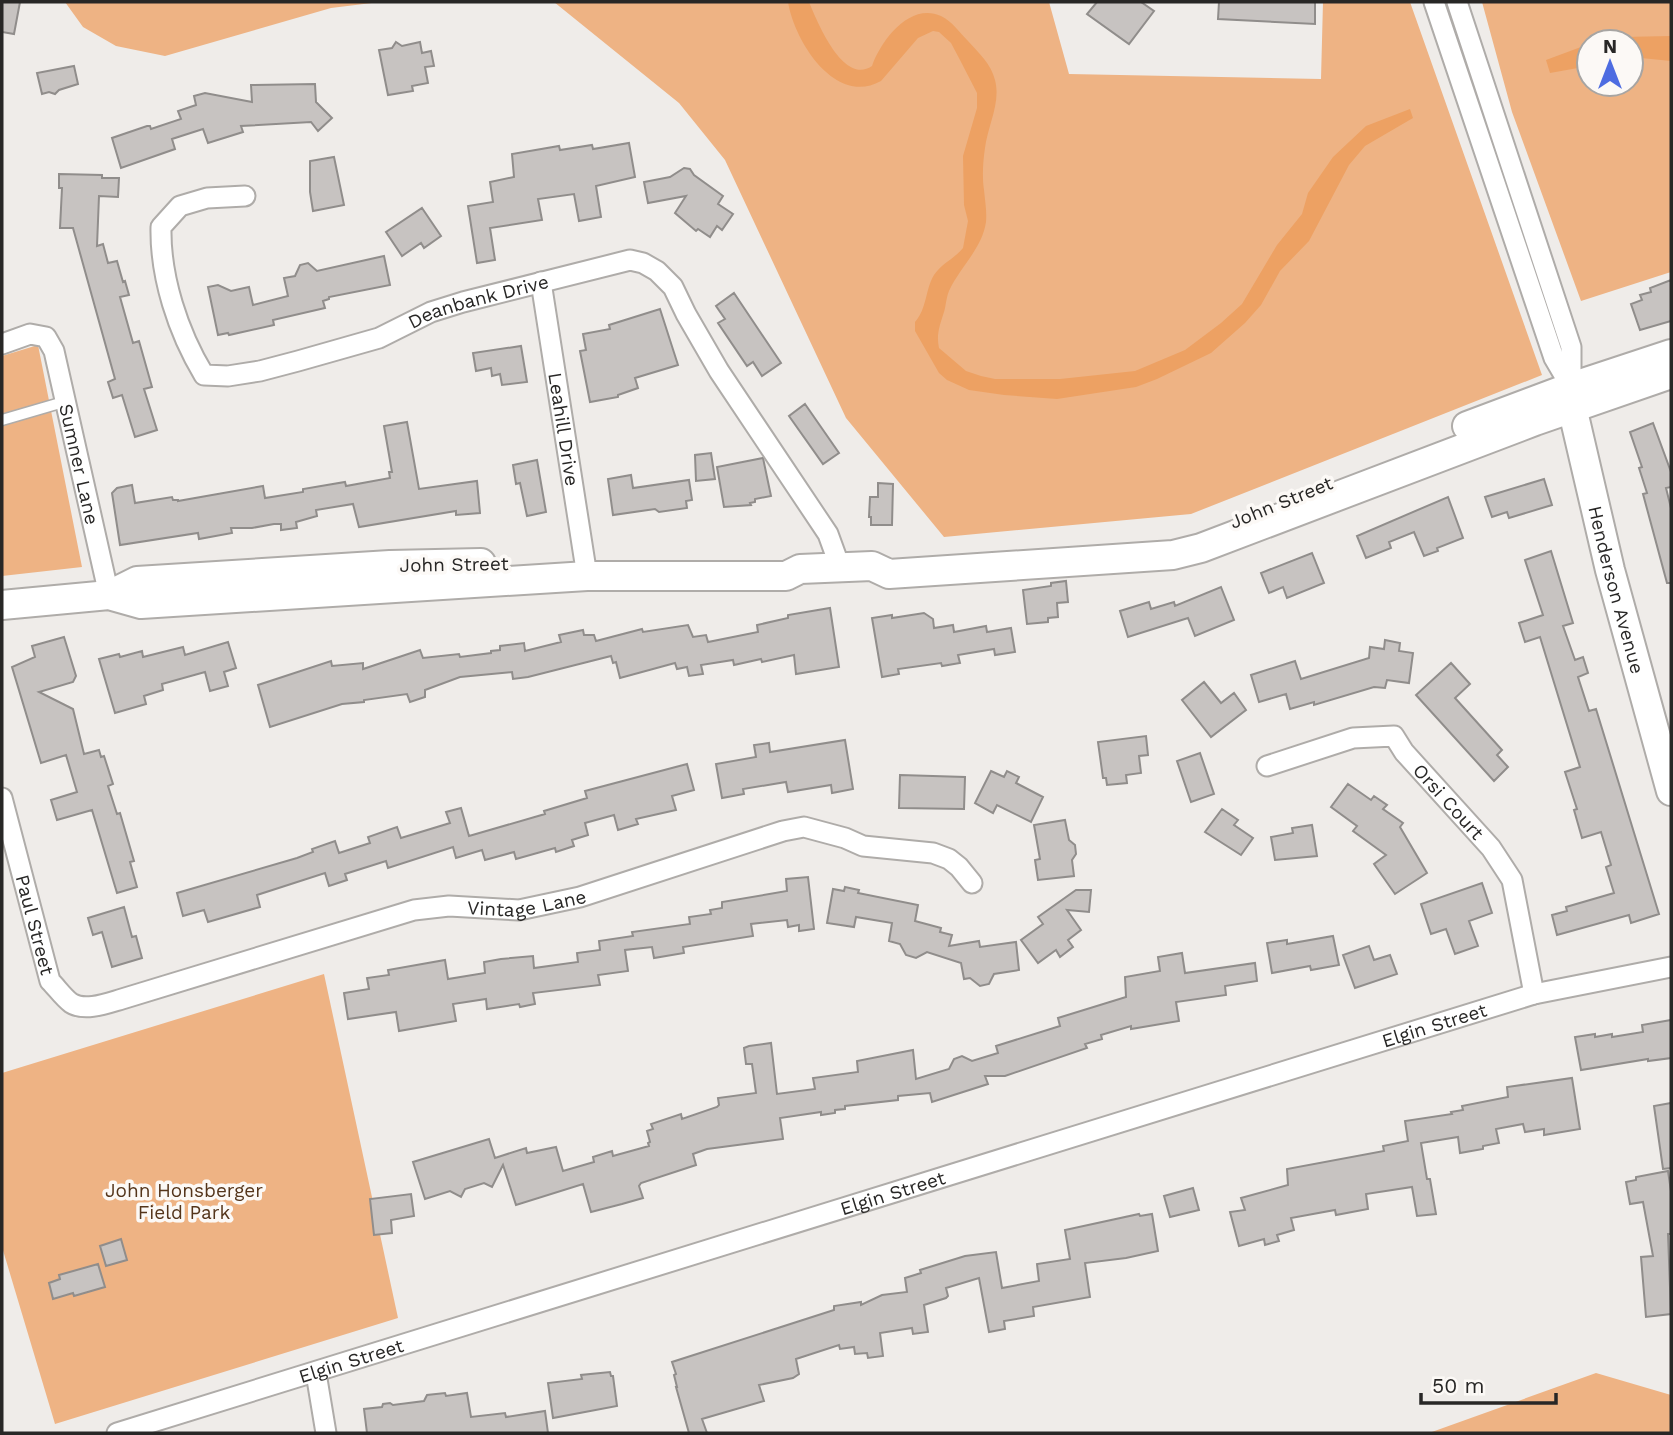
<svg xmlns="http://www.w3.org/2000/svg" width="1673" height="1435" viewBox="0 0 1673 1435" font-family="'Work Sans',sans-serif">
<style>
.green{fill:#eeb384;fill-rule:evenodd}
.water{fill:#eda163}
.building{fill:#c7c3c1;stroke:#908d8b;stroke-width:2}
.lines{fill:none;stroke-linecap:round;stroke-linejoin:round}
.lane-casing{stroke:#afaca9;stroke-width:13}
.street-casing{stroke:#afaca9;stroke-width:23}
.secondary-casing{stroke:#afaca9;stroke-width:32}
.lane{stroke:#fff;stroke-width:10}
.street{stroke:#fff;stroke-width:19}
.secondary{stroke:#fff;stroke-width:28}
.labels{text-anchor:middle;stroke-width:7;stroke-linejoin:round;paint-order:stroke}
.street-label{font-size:19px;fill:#282726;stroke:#fcf9f6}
.park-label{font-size:19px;fill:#54351b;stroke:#fcf9f6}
</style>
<rect width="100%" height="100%" fill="#efece9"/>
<path class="green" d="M65,2H380L331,8L165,56L116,46L83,27Z
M554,2H1049L1069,74L1321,79L1323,2H1410L1542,375L1191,514L944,537L846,418L725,160L679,103Z
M1482,2H1671V272L1581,301L1512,112ZM1589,42H1631V84H1589Z
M38,345L82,567L2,576V356Z
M324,974L398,1318L55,1424L2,1247V1073Z
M1596,1373L1671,1395V1433H1429Z"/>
<path class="water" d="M788,2H809C817,21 843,86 872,66C881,40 910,2 941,16C952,21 960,33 968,41C979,53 991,64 995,80C1001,103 988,125 985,148C983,161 982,177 984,190C985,201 987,211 986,222C982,249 960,267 949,291C946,298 946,306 944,312C940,325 936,334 939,348L966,371L981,376L995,379H1060L1135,371L1185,350L1221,323L1242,304L1277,245L1302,214L1308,193L1333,157L1366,126L1410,109L1413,118L1365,146L1349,165L1309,241L1280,271L1261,305L1245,323L1211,353L1157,379L1136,387L1057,399L1004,395L969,390L947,380L939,373L915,331V322C927,309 925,290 934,275C942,263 954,259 963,248L968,221L964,205L963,156L977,108V93L960,60L951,43L939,32L933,31L918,38L881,81C835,107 794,40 788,2Z
M1671,36V61L1631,57V42H1597L1622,37Z
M1589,44V66L1550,73L1546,60Z"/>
<path class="building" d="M2,2H20L14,34L2,32Z
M1097,2H1141L1154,11L1129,44L1087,14Z
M1219,2H1315V24L1218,19Z
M396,42L402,46L420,42L422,53L431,51L434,66L425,67L428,83L412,86L413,91L388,95L379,50L392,48Z
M74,66L78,84L59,90L55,94L49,92L42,94L37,73Z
M315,84L316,102L332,118L318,131L311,122L241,126L243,132L208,143L203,129L172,139L175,149L121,168L112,138L147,126H150L151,129L181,119L178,111L196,105L194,96L205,93L252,102L251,85Z
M629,143L635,177L596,186L601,217L579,221L574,194L538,199L542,220L490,228L495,260L477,263L468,206L493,202L490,182L514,177L512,154L559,146L560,150L592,145L593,149Z
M334,157L344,205L313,211L310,192V161Z
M684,168L690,169L694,175L723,196L718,204L733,214L722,230L717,226L710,237L698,229L696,231L675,213L686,196L648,203L644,182L670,177Z
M59,174L102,175V178H119L118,197L99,196L97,246L103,244L108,263L117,261L123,282L125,281L129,295L120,297L133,343L139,341L152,387L144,389L157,430L135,437L122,395L113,398L108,382L115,379L73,228H60L62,188H59Z
M422,208L441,236L424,248L421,243L402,256L386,232Z
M384,256L390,285L329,297V299L323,301L325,308L273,320L274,325L229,335L228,333L218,335L208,287L218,285L231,291L249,287L253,305L288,296L284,278L295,276L300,265L308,263L317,271Z
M1671,280V321L1640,330L1631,304L1642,300L1640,295L1651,292L1650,288Z
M734,293L781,363L762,376L753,362L747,366L718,323L725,319L716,306Z
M660,309L678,365L635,378L638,388L618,395V397L590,402L580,351L586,350L583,334L610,329L609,325Z
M521,346L527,382L502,385L500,374L492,376L491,368L476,371L473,353Z
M805,404L839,453L823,464L789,416Z
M407,422L419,489L477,481L480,513L456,515V511L359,527L353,504L316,510L317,516L296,522L297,528L281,530V524H274L252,528H231L232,533L199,539L198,533L120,545L112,493L117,488L132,485L135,503L172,497L173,500H178V501L263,486L265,498L303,492V489L345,482L346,486L390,478L389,472H392L384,426Z
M1653,423L1671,472V487L1666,488L1671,508V583H1667L1643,494L1647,493L1639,468L1642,467L1630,432Z
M711,453L715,479L696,481L695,455Z
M763,458L771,496L755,499V502L750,503L751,505L724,507L717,467Z
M537,460L546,512L527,516L520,483L516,484L513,465Z
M631,475L633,488L689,480L692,500L686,501L687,508L659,512L655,509L613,515L608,479Z
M1544,479L1552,505L1509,518L1507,512L1492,517L1485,497Z
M878,483L893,484L892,525H871V517H869L870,497H878Z
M1448,497L1463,538L1437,548L1438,551L1424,556L1414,532L1389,542L1391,548L1366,558L1357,536Z
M1551,551L1573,623L1563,626L1575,660L1583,657L1588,673L1578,677L1589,711L1596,709L1659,914L1631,923L1629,915L1557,935L1552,915L1567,911L1566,907L1614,893L1606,867L1611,865L1601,832L1582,838L1574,810L1577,809L1565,772L1580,767L1540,637L1525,642L1519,623L1543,615L1525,560Z
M1312,553L1324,583L1287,598L1283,587L1269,593L1261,573Z
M1066,581L1068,602L1057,603L1058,617L1048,618V622L1027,624L1023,590L1051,586V583Z
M1221,587L1234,620L1195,636L1188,618L1128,637L1120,611L1149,602L1151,609L1174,602L1175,606Z
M830,608L839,667L796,674L794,655L762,662L761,659L734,665L733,660L701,665L703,674L689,676L687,667L677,669L675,663L620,678L616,662L613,663L611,656L528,677L513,679L512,672L460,677L425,690V697L410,702L407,694L364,700V702L342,704L270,727L258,685L331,661L332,666L363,663V669L420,650L423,658L459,654L460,657L491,653V651L500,650V646L524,643L525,651L561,642L559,635L583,630L584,635H594L596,641L642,629L643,632L688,625L693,637L706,635L708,642L758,632L757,625L788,618V615Z
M924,613L933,619L934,628L953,625L954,632L986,626L987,632L1011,628L1015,652L995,655L994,649L958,655L960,663L942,666L941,663L898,669L899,674L882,677L872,618L892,615V618Z
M64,637L76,676L73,682L39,692L73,709L84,754L99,750L101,757L104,756L113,784L108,786L117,814L120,813L134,861L130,862L137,887L117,893L92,810L57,820L51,800L77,792L66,755L41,763L12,667L35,657L32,646Z
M1385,640L1400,643L1399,651L1413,653L1409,683L1387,680L1385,688L1374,687L1314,705V702L1290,709L1286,694L1259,702L1251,675L1295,661L1301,679L1369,658L1370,647L1384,649Z
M228,642L236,668L224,672L228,686L210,691L205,672L162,684L163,690L144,696L146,704L115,713L99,659L119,654L120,657L142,651L143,657L183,647L185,655Z
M1451,663L1470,684L1455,698L1502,750L1497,755L1508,767L1494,781L1416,695Z
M1204,682L1221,703L1234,693L1246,710L1211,737L1182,700Z
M1146,736L1148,755L1139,756L1141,773L1126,775L1127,783L1107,785L1106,778H1103L1098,742Z
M845,740L853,789L832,793L831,785L788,792L786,782L743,789L744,794L722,798L716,764L756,757L754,745L769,743L770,752Z
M1200,753L1214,794L1191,802L1177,761Z
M687,764L694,790L672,796L676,810L636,819L638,824L618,830L614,815L585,823L588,835L572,840L574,846L556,852L555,848L516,859L514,852L485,860L482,850L456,858L453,847L388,868L386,861L345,874L347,880L329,886L325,873L257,895L260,907L208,922L204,910L183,916L177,893L297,858L313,852L312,849L335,841L339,853L370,843L368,837L397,827L401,838L450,823L446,812L461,808L469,836L545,814L544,811L587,798L585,791Z
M991,771L1004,777L1007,771L1019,777L1016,783L1043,797L1031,822L997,805L993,813L975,803Z
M900,775L965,777L964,809L899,808Z
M1348,784L1371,800L1374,796L1387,805L1383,809L1403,823L1400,827L1427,873L1395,894L1374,864L1386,855L1353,831L1357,826L1331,807Z
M1222,809L1238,820L1234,825L1253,838L1241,855L1205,832Z
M1065,820L1069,840L1075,845L1076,854L1072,860L1074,876L1038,880L1035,860L1040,859L1034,825Z
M1312,825L1317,856L1275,860L1271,837L1293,833L1292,828Z
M808,877L814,929L799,931V925L788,927L787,920L751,924L753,936L683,947L684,953L654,958L652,947L625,950L628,971L598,975L600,985L533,993L535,1004L520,1007L519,1004L487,1009L486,999L453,1004L456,1021L399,1031L396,1012L348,1019L344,993L369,989L367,978L389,975L388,970L445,960L448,979L485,973L484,962L501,959L533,956L534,968L578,962L577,953L600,950L599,941L633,936L632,932L690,924L689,917L711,914L710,910L722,908V902L787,891L786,879Z
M1482,883L1492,913L1469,921L1478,946L1455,954L1446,929L1431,934L1421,904Z
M845,887L859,890L858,893L918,905L915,921L941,928L940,932L952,935L949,946L979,941L980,947L1016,942L1019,970L994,974L989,984L980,986L970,978L964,979L961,963L927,952L916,958L906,955L900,944L889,941L892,923L856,917L854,927L827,923L833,889L844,891Z
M1076,890H1091L1089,912L1067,910L1081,930L1068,940L1073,947L1060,957L1056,950L1038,963L1021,940L1043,924L1038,917Z
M124,907L132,937L136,936L142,958L112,967L102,932L93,935L88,918Z
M1333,936L1339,965L1311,970L1310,966L1272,973L1267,943L1287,940V944Z
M1369,946L1374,960L1390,955L1397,974L1355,988L1343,955Z
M1182,953L1185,973L1255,963L1257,981L1225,986L1226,995L1176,1002L1179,1021L1131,1029V1026L1101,1035L1102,1039L1085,1044L1087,1048L1005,1076H985L988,1084L932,1102L930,1093L898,1096V1100L845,1106V1109L835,1110V1113L821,1115V1112L780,1118L783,1139L707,1149L693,1154L696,1165L641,1183L639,1186L643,1198L622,1204L591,1212L583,1184L516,1205L503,1165L492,1187L484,1183L465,1189L461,1197L450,1191L425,1199L413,1162L489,1139L495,1158L526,1148L527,1153L556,1147L563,1171L594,1162L593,1157L612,1151L613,1156L649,1146L648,1143L650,1142L647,1131L653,1129L651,1124L681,1114L682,1119L717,1107L719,1105L718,1098L756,1093L752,1064H746L744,1048L749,1046L771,1043L777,1094L815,1089L813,1078L858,1072L857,1061L913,1050L916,1079L949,1069L954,1059L962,1056L972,1061L998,1053L996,1046L1060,1026L1058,1018L1126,997L1125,977L1160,971L1158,957Z
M1671,1020V1058L1648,1061V1059L1581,1070L1575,1037L1595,1034V1037L1612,1034V1037L1643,1032L1642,1025Z
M1572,1078L1580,1129L1544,1135V1129L1525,1132L1523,1124L1496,1129L1499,1143L1483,1146V1149L1460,1153L1458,1137L1421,1143L1427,1179H1430L1436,1214L1417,1216L1412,1187L1366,1194L1368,1209L1336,1215L1335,1210L1291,1218L1294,1230L1277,1235L1279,1241L1265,1245L1264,1239L1239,1246L1230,1212L1245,1210L1241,1198L1288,1185L1287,1169L1384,1151L1383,1146L1408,1141L1405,1121L1452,1114L1451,1112L1463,1110L1462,1106L1508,1097L1507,1087Z
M1671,1103V1168L1663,1169L1654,1106Z
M1668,1171L1671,1191V1234H1668L1671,1314L1646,1317L1641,1257L1653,1256L1643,1202L1630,1204L1626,1182L1636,1180V1177Z
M1193,1188L1199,1210L1170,1217L1164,1196Z
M411,1194L414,1216L391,1220L392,1233L374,1235L370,1199Z
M1139,1214L1140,1216L1152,1214L1158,1251L1126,1258L1085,1263L1090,1297L1033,1307L1034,1316L1004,1321L1005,1329L989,1332L979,1278L946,1288L948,1296L946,1298L924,1305L928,1332L913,1334L912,1328L880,1333L883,1356L868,1358L867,1353L855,1354L854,1347L840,1349L839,1345L796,1359L799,1374L793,1378L759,1385L764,1401L702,1419L707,1433H689L676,1387H677L674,1375L676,1374L672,1362L834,1310V1306L861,1302V1305L882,1295L907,1292L905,1278L921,1273L920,1270L965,1256L996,1252L1002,1288L1039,1281L1037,1264L1070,1259L1065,1230Z
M121,1239L127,1260L106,1266L100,1246Z
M98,1264L105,1287L74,1296L73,1293L53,1299L49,1283L60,1279L59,1275Z
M610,1372L611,1376H613L617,1406L553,1418L548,1383L582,1379L581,1375Z
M445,1393L446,1396L467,1393L471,1417L505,1413L506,1417L545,1411L548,1433H367L364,1409L382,1407L383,1404L390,1403L393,1405L424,1401L427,1395Z"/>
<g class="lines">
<g class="lane-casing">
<path id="lane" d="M2,420L67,401"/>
</g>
<g class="street-casing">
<g id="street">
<path d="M1434,2L1554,358L1571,387"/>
<path d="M1457,2L1571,347V387"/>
<path id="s1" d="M245,196L207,198L180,206L161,227C160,277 178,332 204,375L228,376L260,371L298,361L379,338L431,312L463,302L630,260L643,263L657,271L673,287L686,314L719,371L828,534L840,567"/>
<path id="s2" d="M541,282L587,576"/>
<path id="s3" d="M2,344L30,334L46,337L54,351L109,595"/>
<path id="s4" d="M1267,766L1353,738L1394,736L1404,752L1491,848L1512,880L1534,994"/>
<path id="s5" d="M2,798L50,981C57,988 63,997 71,1003C85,1012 108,1003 122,999L414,910L449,906L519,910L580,897L783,831L804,827L845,838L863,846L933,853L949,859L959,867L972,883"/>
<path d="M316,1373L326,1433"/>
<path id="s6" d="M117,1433L1534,994L1671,967"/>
</g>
</g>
<g class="secondary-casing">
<g id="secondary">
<path id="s7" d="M1571,390L1572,407L1610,570L1671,791"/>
<path d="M1467,426L1571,387L1671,354"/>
<path d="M109,595L137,581L390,565L481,563"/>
<path d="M2,605L109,595L141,604L587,576H786L800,569L872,566L889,574L1173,555L1201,548L1535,421L1671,374"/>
</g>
</g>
<use href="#lane" class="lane"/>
<use href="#street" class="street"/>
<use href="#secondary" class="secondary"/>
</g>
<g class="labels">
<g class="street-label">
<text dy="7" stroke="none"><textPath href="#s1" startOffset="537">Deanbank Drive</textPath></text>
<text dy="7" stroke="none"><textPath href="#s2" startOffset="149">Leahill Drive</textPath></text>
<text dy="7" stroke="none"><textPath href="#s3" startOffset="178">Sumner Lane</textPath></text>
<text transform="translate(1281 502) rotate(-22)" y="7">John Street</text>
<text transform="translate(454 564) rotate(-1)" y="7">John Street</text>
<text dy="7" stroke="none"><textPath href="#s7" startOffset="205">Henderson Avenue</textPath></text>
<text dy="7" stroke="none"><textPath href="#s4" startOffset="217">Orsi Court</textPath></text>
<text dy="7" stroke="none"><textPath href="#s5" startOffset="691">Vintage Lane</textPath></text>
<text dy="7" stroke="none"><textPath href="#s5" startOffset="131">Paul Street</textPath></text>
<text dy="7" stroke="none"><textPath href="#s6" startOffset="1379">Elgin Street</textPath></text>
<text dy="7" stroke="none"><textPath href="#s6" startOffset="812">Elgin Street</textPath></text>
<text dy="7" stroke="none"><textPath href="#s6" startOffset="245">Elgin Street</textPath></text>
</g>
<g class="park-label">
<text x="184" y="1197">John Honsberger<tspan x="184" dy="22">Field Park</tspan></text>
</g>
</g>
<rect width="1673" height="1435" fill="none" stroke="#282726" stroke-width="7"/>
<g transform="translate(1610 63)"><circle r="33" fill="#fcf9f6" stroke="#a7a5a3" stroke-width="2"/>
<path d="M0-5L12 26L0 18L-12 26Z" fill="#4e6ce1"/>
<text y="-10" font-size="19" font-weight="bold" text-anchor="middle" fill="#282726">N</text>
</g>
<path d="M1421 1393v10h135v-10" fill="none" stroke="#282726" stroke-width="3.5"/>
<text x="1432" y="1393" font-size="21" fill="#282726" stroke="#fcf9f6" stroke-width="5" paint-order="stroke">50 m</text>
</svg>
